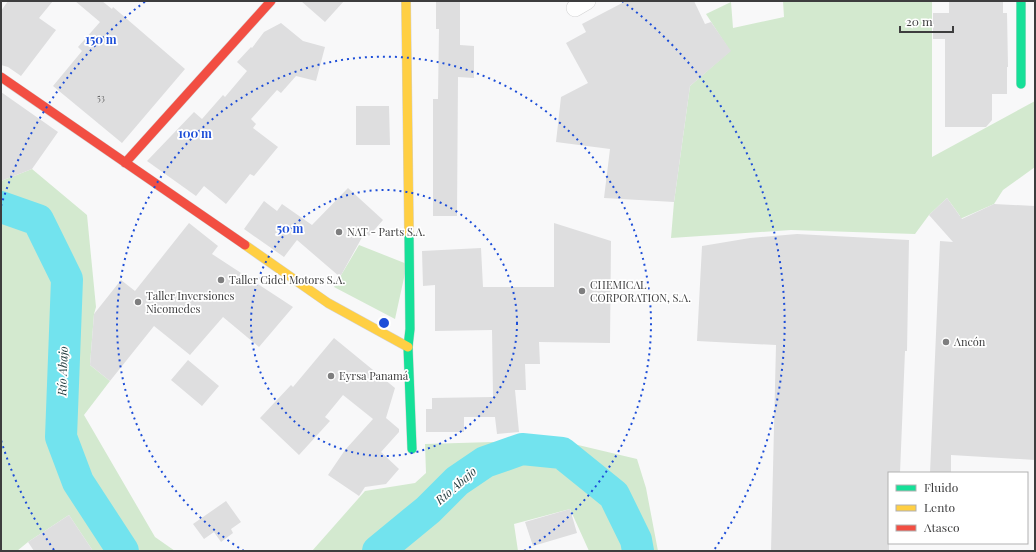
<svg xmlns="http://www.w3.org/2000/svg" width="1036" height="552" viewBox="0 0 1036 552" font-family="'Playfair Display',serif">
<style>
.green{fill:#d3e9cf}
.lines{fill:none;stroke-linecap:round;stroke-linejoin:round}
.river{stroke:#72e3ee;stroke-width:32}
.building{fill:#dededf}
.street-casing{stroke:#d3d3d4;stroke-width:18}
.fast-casing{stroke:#d3d3d4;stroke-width:10}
.slow-casing{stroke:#d3d3d4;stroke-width:10}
.jam-casing{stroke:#d3d3d4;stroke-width:10}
.street{stroke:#fefefe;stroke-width:17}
.fast{stroke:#16e098;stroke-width:9}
.slow{stroke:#ffcf43;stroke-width:9}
.jam{stroke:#f24e42;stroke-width:9}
.ring{fill:none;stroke:#1d4ed8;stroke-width:2;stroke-dasharray:2 4}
.poi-dot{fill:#7e7e7f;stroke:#fff;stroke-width:1.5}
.labels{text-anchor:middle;stroke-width:3.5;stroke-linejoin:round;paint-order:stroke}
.number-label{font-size:9px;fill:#676768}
.poi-label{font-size:11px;fill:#3d3d3e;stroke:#fff;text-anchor:start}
.water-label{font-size:12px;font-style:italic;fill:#253f42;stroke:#fff}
.centre{fill:#1d4ed8;stroke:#fff;stroke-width:2}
.ring-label{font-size:12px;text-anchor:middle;font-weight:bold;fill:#1d4ed8;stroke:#fff;stroke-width:3.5;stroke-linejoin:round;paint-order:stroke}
</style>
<rect width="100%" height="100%" fill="#f8f8f9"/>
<path class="green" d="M783,1H932V157L1035,101V167L1003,190L994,204L960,219V216L947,198L929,215L915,234L791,230L671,238L674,202L690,86L730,51L706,14L731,2L733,28L784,17Z
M32,169L87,215L96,307L94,314L90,365L110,381L84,415L155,537L175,551H93L69,515L28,542L17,551H1V181Z
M359,245L407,264L395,319L334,287Z
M557,440L637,459L646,488L658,551H589L570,509L514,524L518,551H312L365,491L415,483L426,473L425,444Z"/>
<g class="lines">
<path class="river" d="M1,207L38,220L67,279L61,437L78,482L123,551
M378,551L428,510L457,481L485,462L522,449L562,453L614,495L636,540L638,551"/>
</g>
<path class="building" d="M8,1H53L39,18L56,30L21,76L8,67L1,65V11Z
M75,1H102L112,9L113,7L185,69L122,143L53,86L82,51L78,47L100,22Z
M301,1H344L325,22Z
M436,1H460V45L474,46V78L458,77L457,216H433V99H438L439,29H436Z
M626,1H694L705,24L711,22L731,51L690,86L674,202L604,198L610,149L556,142L561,97L588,83L566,43L586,32L582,24Z
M949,1H1003V13H1007L1008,67H1007V94H992V120L986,127H945V39H933V13H949Z
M281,23L303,41L325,47L316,81L296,76L281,93L277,90L251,119L256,124L253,128L278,147L254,176L250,174L226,204L204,186L196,196L147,161L194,112L202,119L223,95L225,97L247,71L237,62L251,47L252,48L264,32Z
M1,92L58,132L32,169L1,181Z
M356,106H389L390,145H356Z
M348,188L383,220L369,236L365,232L340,277L297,240L284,257L244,229L264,201L277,211L282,204L312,225Z
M947,198L962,219L994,204L1035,206V460L951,455V473H930L940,241L953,242L929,215Z
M189,223L218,246L212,254L293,307L259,347L223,317L190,355L154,326L110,381L90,365L94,314L121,280L135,291Z
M554,223L611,241L610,343L539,342L540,364H525L526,390H515L519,432L497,434L495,417H464V432H426V409H432V398L493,397L492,330L435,331V285L423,286L422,251L481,248L483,287H554Z
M797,234L909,240L907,351H905L900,473H889V551H771L776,345L697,341L702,246L750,238Z
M334,338L395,388L386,418L399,429V432L381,452L399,469L386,484L365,487L359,496L328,475L345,450L373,419L343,395L325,417L330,421L299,455L260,418L291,385L293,387Z
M188,360L219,386L202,406L171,380Z
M226,501L241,522L231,529L233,533L221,542L214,532L204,539L193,524Z
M570,509L577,533L533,546L525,522Z
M69,515L93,551H34L28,542Z"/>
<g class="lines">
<g class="street-casing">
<path id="street" d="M575,8L587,1"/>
</g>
<g class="fast-casing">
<path id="fast" d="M1021,1V84
M409,233L410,329L408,347L412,449"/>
</g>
<g class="slow-casing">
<path id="slow" d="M406,1L409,233
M245,245L328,303L408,347"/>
</g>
<g class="jam-casing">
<path id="jam" d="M1,77L245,245
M125,163L271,1"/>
</g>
<use href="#street" class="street"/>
<use href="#fast" class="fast"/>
<use href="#slow" class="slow"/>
<use href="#jam" class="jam"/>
</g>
<g class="ring">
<circle cx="384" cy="323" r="133"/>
<path d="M244 551A267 267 0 1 1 524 551"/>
<path d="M54 550A400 400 0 0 1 1 440M1 206A400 400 0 0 1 146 1M622 1A400 400 0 0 1 714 550"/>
</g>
<g class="poi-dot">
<circle cx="339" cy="232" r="4"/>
<circle cx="221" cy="280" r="4"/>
<circle cx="582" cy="291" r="4"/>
<circle cx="138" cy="302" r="4"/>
<circle cx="946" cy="342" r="4"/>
<circle cx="331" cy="376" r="4"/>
</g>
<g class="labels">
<g class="number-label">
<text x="101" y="101">53</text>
</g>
<g class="poi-label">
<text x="347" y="236">NAT - Parts S.A.</text>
<text x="229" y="284">Taller Cidel Motors S.A.</text>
<text x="590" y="289">CHEMICAL<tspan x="590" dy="13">CORPORATION, S.A.</tspan></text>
<text x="146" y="300">Taller Inversiones<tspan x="146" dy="13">Nicomedes</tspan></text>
<text x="954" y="346">Ancón</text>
<text x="339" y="380">Eyrsa Panamá</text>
</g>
<g class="water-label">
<text transform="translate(63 371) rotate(-88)" y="4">Río Abajo</text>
<text transform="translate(456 486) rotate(-41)" y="4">Río Abajo</text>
</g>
</g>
<circle cx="384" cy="323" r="6" class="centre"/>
<g class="ring-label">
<text x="101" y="44">150 m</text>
<text x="195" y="138">100 m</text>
<text x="290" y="233">50 m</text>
</g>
<rect width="1036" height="552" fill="none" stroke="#3d3d3e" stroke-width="4"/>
<rect x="888" y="472" width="140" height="72" fill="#ffffff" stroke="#b1b1b2"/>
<rect x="896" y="485" width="20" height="6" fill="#16e098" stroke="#b1b1b2"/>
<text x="924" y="492" font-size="12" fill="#3d3d3e">Fluido</text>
<rect x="896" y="505" width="20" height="6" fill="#ffcf43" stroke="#b1b1b2"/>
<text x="924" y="512" font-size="12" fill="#3d3d3e">Lento</text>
<rect x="896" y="525" width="20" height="6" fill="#f24e42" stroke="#b1b1b2"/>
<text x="924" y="532" font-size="12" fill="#3d3d3e">Atasco</text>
<path d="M900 26v6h53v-6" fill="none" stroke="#3d3d3e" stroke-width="2"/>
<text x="906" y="26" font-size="12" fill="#3d3d3e" stroke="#ffffff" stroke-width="3" paint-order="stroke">20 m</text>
</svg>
